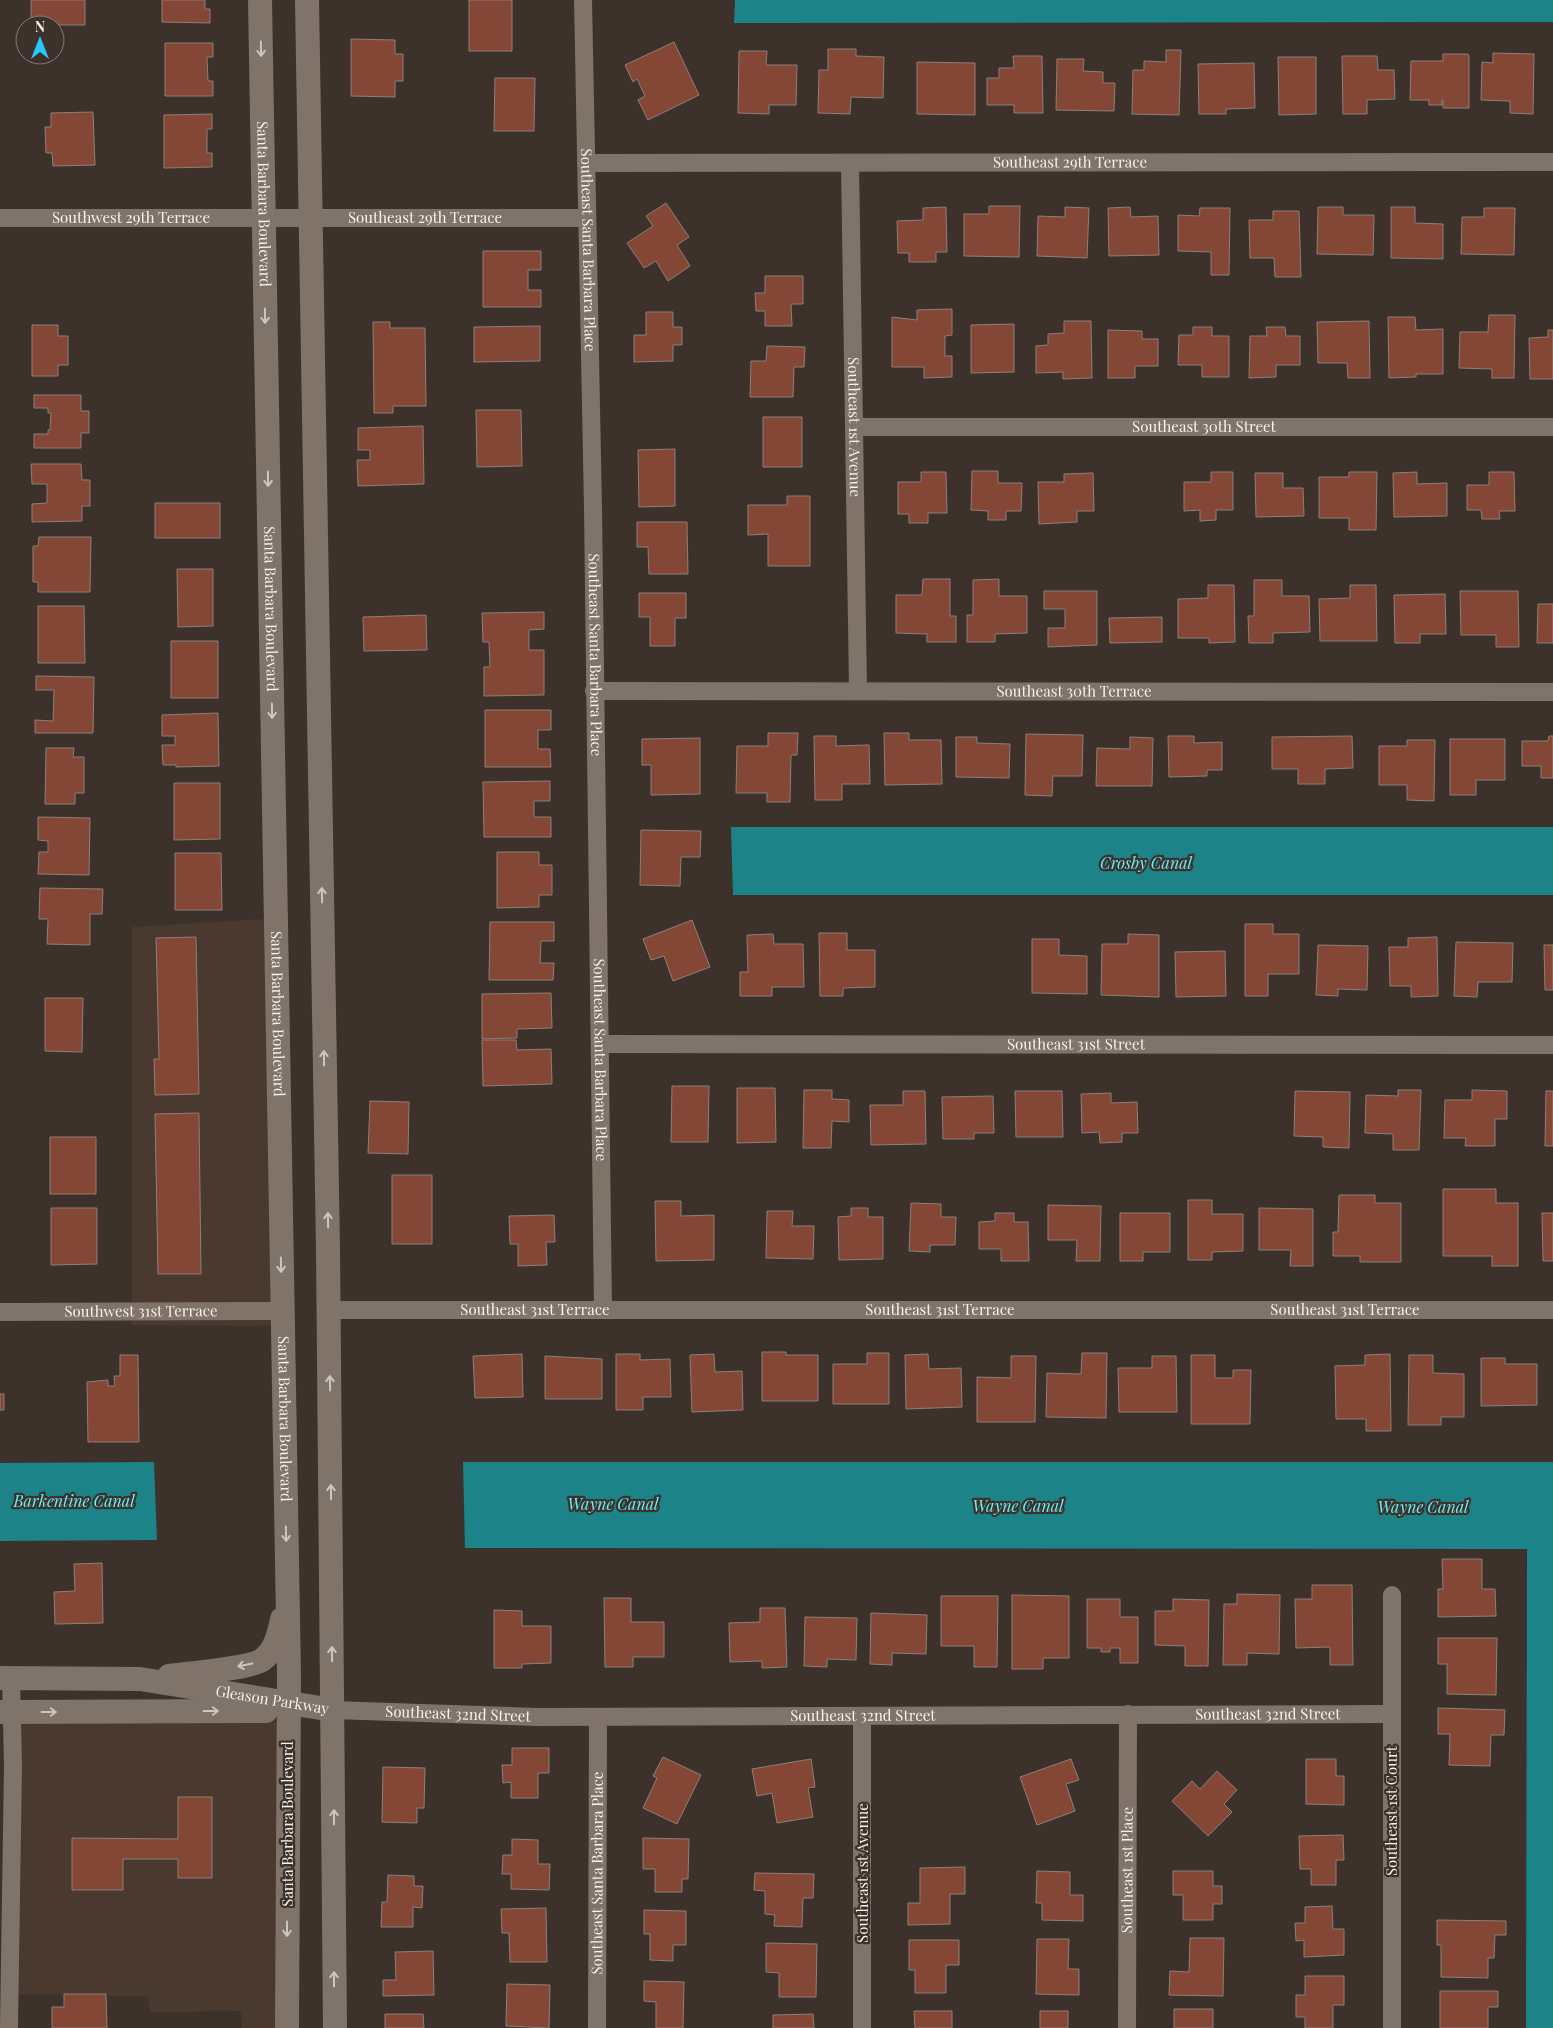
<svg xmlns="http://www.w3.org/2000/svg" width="1553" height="2028" viewBox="0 0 1553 2028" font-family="'Playfair Display',serif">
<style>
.built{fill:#4a392e}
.water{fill:#1c8389}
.building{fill:#844735;stroke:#8e7f7a}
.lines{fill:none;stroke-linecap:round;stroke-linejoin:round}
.street{stroke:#7f736a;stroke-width:18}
.secondary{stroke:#7f736a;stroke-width:24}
.oneway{stroke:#cec5be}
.labels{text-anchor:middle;stroke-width:4.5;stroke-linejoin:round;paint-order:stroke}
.street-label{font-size:15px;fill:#f8f1ec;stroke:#3d322b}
.water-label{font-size:16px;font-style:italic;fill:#67eff7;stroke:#3d322b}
</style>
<rect width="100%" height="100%" fill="#3d322b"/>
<path class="built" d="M265,919L272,1326L132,1325V927Z
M279,1722L277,2028H242L241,2011L150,2012L147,1996L12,1994V1723Z"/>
<path class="water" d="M735,0H1553V22L734,23Z
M731,827H1553V895H733Z
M154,1462L157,1540L0,1541V1463Z
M463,1462H1553V2028H1526L1527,1549L465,1548Z"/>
<path class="building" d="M31,0H85V25H31Z
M162,0H205V9H210V23L162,22Z
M469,0H512V51H469Z
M351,39L395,40V54H403V81H395V97L351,96Z
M674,42L699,95L648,120L638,100L645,96L637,79L633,82L625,65Z
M165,43H213V57H207L208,81H213V96H165Z
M828,49H856V56L884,57L883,98L851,97L850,114L818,113L819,70H828Z
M1166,50H1181L1179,115L1132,114L1133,70H1144V61L1166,62Z
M739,51H767L766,65H797L796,105H769V114L738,113Z
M1493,53L1534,54L1533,114L1510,113V101L1481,100L1482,62L1493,63Z
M1443,54H1468L1469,56V108H1443V100H1442V105H1429V100H1410L1411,61H1443Z
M1013,56H1042L1043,113H1014V105H987V78H999V68H1014Z
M1342,56H1377L1378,70H1394L1395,99L1367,100V114H1343Z
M1278,57H1316V114L1279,115Z
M1057,59H1084L1083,71L1103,72V83H1115L1114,111L1056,110Z
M917,62L975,63V115L917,114Z
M1254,63L1255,108L1226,109V114H1199L1198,64Z
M495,78H535L534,131H494Z
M93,112L95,165L53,166L52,153H46L45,127H51V113Z
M212,114V129H207V153H212V167L164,168V115Z
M666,203L689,237L677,245L690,266L668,281L656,261L644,268L627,243L653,226L646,216Z
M989,206H1020L1019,257L964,256V214H989Z
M946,207L947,252H936V262H909V253H898L897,221L923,220V208Z
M1065,207L1089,208L1087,258L1037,256L1038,216L1065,217Z
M1130,207L1131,217L1158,216L1159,255L1109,256L1108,208Z
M1318,207H1343V215H1374L1373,255L1317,254Z
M1391,207H1415V223L1443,224V259L1391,258Z
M1200,208H1230L1229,275H1211V252L1178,251V215L1199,216Z
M1484,208H1515L1514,255L1461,254L1462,217H1484Z
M1273,211H1299L1301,277H1275L1274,258H1250L1249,220H1273Z
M483,251H541V270H528V290H541V307H483Z
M765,276H803V304H791L792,326H765V311H756L755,293H765Z
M952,309V335L945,336V356H952V377L924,378V367H892V317L917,320V310Z
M646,312H673V327H682V345H673V361L634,362V335H646Z
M1489,315H1515L1514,378H1492V369L1459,368L1460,332H1488Z
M1388,317H1415L1416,330L1443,329V374H1416V377L1389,378Z
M1064,321H1091L1092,378L1063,379V372L1036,373V346L1048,345V334L1064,333Z
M1369,321L1370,378H1348L1347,363H1318L1317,322Z
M373,322H390V328H425L426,406H393V413H374Z
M1014,324V372L971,373V325Z
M32,325H58V336H68V365H58V376H32Z
M540,326V361L474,362V327Z
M1193,327H1212V336H1229V377H1202V365H1178L1179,335H1193Z
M1266,327H1285L1286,336H1300V365H1276V377L1249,378L1250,336H1267Z
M1108,330L1142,331V339H1158V366H1135V378H1108Z
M1548,330H1553V379H1530L1529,338L1548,337Z
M767,346L805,347L804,367H794L793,397H750L751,361H766Z
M34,395H81V411H89V433H81V448H34V434H48V430H50L51,413H48V408H34Z
M476,410H521L522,466L477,467Z
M763,417H802V467H763Z
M423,426L424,484L358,486L357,460H370V450H358V428Z
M675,449V506L639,507L638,450Z
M31,464H81L82,480H90V506H82V521L32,522V504L47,503V484H32Z
M972,471H998V483H1022L1021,511H1006V520H988V511L971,510Z
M921,472H946L947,513H928V523H909V514H898V482H921Z
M1211,472H1233V510H1216V520L1200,521V510L1184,511V482H1211Z
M1349,472H1377L1376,530H1349V518H1319V477H1349Z
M1417,472V484L1447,483V516L1394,517L1393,473Z
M1489,472H1514L1515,511H1499L1500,519H1482L1481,510H1467V485H1489Z
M1093,473L1094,511H1077V522L1039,524L1038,482H1064V474Z
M1255,473H1283V488H1303L1304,516L1256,517Z
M787,496H810V566H768V534L748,535V505H787Z
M155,503H220V538H155Z
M637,522H687L688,574H649L648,547H637Z
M39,537H91L90,592H38V582H33V546H38Z
M177,569H213V626L178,627Z
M923,579H950V616H956V642H927V634L896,633V595H922Z
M999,579V596H1027V633L995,634V642H967V615H973V580Z
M1254,580H1282V596H1309L1310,632L1273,633V643H1249L1248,616H1254Z
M1208,585H1234L1235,642L1209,643V638H1178V599L1208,598Z
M1350,585H1376L1377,641H1320L1319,599L1350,598Z
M1044,591H1097V645L1048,647V628H1065V609H1044Z
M1460,591H1518L1519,647H1496V635H1461Z
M639,593H686V618H675V646H650V617H639Z
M1445,594L1446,634H1420V643H1395L1394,595Z
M1538,604H1553V643H1537Z
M38,606H84L85,663H38Z
M544,612V629L529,630V650H544V695L484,696V667H490L489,642H483L482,613Z
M426,615L427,650L364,651L363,617Z
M1162,617V642L1110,643L1109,618Z
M171,641H218V698H171Z
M36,676L94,677L93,733H35V720L53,721L54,690H36Z
M485,710H551V730H538V749H550L551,767H485Z
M218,713L219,766L176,767V765H163L162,745H175V736H162V715Z
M768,733H798L797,755H791L790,802H767V793H736L737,746H768Z
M884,733H909V740H941L942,784L885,785Z
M1026,734L1083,735L1082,776H1053L1052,796L1025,795Z
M814,736H836V746L869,745L870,784H842V800H815Z
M1168,736H1194V743L1222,742V770H1207V776L1169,777Z
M1352,736L1353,768L1325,769V784H1298V769H1272V737Z
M1549,736H1553V778H1541V766H1522V741H1548Z
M956,737H977V743L1010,744L1009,778L956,777Z
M1130,737L1153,738L1152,786H1096L1097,748L1130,749Z
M700,738V794L651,795V765H642V739Z
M1450,739H1505V780H1476V795H1450Z
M1407,740H1435L1434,801L1407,800V785H1379V746H1407Z
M46,748H74L73,757H84V793H75V804H45Z
M550,781V801H534V817H551V837H484L483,782Z
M174,783H220V839L174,840Z
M38,817L90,818L89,875L38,874L39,852H48V841L38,840Z
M641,830L701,831L700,857H681L680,886L640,885Z
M497,852H539V865H552V895H539V907L497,908Z
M175,853H221L222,910H175Z
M40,888L103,889L102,914H90V945L47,944L48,919H39Z
M692,920L710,967L673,981L664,956L651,960L643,939Z
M490,922H554V941H541L540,963H554L553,980H489Z
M1245,924H1273V934H1299V974H1268V996H1245Z
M819,933H847V950H875V987L843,988V996H820Z
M773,934L774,944H803L804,987H772V996H740V972H748L747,935Z
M1128,934L1159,935V997L1101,995L1102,944H1128Z
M196,937L199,1094L155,1095L154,1059H159L156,938Z
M1437,937L1438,996L1411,997V986H1390L1389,947H1408V938Z
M1032,939H1059V955L1087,956V994L1032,993Z
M1456,942L1513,943L1512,982H1478L1477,997L1454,996Z
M1318,945L1368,946L1367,990L1338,989V996L1316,995Z
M1544,945H1553V990H1545Z
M1225,951L1226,996L1176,997L1175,952Z
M551,993L552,1028L517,1029V1038L482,1039V994Z
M45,998H83L82,1052L45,1051Z
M482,1040H516L517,1050L551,1049L552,1084L483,1086Z
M672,1086H709L708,1142H671Z
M737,1088H775L776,1142L737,1143Z
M804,1090H832V1099L849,1100V1122L832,1121L831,1148H803Z
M1398,1090H1421L1419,1150H1393V1134L1365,1133L1366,1095L1398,1096Z
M1472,1090L1507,1091V1119H1495V1146H1465L1466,1138H1444L1445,1100H1472Z
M903,1091H925L926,1144L871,1145L870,1105H903Z
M1015,1091H1062L1063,1137H1016Z
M1295,1091L1350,1092L1349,1148L1323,1147V1137L1294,1136Z
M1546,1091H1553V1146H1545Z
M1111,1093V1103L1137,1102L1138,1133H1122V1142L1100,1143L1099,1132L1082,1133L1081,1094Z
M993,1096L994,1133H974V1139H943L942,1097Z
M370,1101L409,1102L408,1154L368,1153Z
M199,1113L201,1274H158L155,1114Z
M50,1137H96V1194H50Z
M392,1175H432V1244H392Z
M1443,1189H1496V1203H1518V1266H1492V1256H1443Z
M1339,1195H1375V1203H1401V1262H1360V1256H1333V1232H1338Z
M1188,1200H1212V1214H1243V1251L1212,1252V1260H1188Z
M655,1201H681V1216L714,1215V1260L656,1261Z
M911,1203L941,1204V1217H956L955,1245H930V1252L909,1251Z
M1048,1205L1101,1206L1100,1261H1076L1077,1240H1048Z
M51,1208H97V1264L51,1265Z
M851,1208H868V1217H883V1259L839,1260L838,1217L851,1216Z
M1259,1208L1313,1209V1266H1290L1291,1250H1259Z
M767,1211H793L792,1226H814L813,1259L766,1258Z
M995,1213H1014V1222H1028L1029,1261H1001V1249H979V1222L995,1221Z
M1120,1213H1170V1252H1143V1261H1120Z
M1542,1213H1553V1261H1543Z
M554,1215L555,1242H546L547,1265L518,1266V1244H510L509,1216Z
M762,1352H786V1355H818V1401H762Z
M867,1353H889V1404H833V1364H867Z
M1082,1353H1107L1106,1418L1046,1417L1047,1373L1081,1374Z
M522,1354L523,1397L475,1398L473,1356Z
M616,1354H640V1360L670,1359L671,1397H643V1410H616Z
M714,1354L715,1372L742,1371L743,1410L692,1412L690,1355Z
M928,1354L929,1369L961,1368L962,1407L906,1409L905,1355Z
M1390,1354L1391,1431H1366V1419H1336L1335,1366L1365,1365V1355Z
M120,1355H138L139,1442H88L87,1382L108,1380V1386H115L114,1376H120Z
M1191,1355H1215V1378H1233V1370H1251L1250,1424H1191Z
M1409,1355H1433V1373L1464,1374V1417H1441V1425H1408Z
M545,1356L602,1359V1399H545Z
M1011,1356H1036L1035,1422H977V1377L1011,1378Z
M1152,1356H1176L1177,1412H1119L1118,1368H1152Z
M1481,1358H1505V1364H1537V1405L1481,1406Z
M0,1394H4V1410H0Z
M1442,1559H1482V1589H1495L1496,1616L1438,1617V1589H1443Z
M102,1563L103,1623L55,1624L54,1592L75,1591L74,1564Z
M1312,1585H1352L1353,1665H1330V1647L1296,1648L1295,1599H1312Z
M1237,1594L1280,1595L1279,1654L1247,1653V1665H1223L1224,1604H1237Z
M1012,1595L1069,1596V1658H1043V1669H1012Z
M941,1596H998L997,1667H974V1646H941Z
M604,1598H631V1622H664V1657H633V1667H605Z
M1087,1599H1120V1617H1138V1663H1120V1648H1110V1652H1101V1648H1087Z
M1173,1599L1209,1600L1208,1666H1185V1646L1155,1645V1611H1173Z
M760,1608H785L787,1667L762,1668V1661L730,1662L729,1623L760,1622Z
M494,1610L522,1611V1626H551V1663L522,1664V1668H494Z
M871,1613L927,1615L926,1654L892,1653V1665L870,1664Z
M805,1617L857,1618L856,1660L827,1659V1667L804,1666Z
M1438,1638H1497L1496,1695L1447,1694V1664H1438Z
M1438,1708L1505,1710L1504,1735H1491L1490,1766L1449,1765L1450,1734H1438Z
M512,1748H549V1773H538V1798H511V1782L503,1783L502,1765H512Z
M663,1757L701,1775L677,1824L643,1808L657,1778L653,1776Z
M811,1759L815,1787L808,1788L813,1817L777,1823L772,1793L757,1796L752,1769Z
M1071,1759L1079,1780L1066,1784L1075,1811L1037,1825L1020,1777Z
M1306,1759H1336V1776H1344V1805L1306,1804Z
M383,1767L425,1768L424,1808H417V1823L382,1822Z
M1217,1771L1237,1790L1224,1804L1232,1812L1208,1836L1172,1801L1192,1781L1200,1789Z
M178,1797H212V1878H178V1859H123V1890H72V1838L178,1839Z
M1343,1835L1344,1860H1336V1885H1311V1869H1300L1299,1836Z
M643,1838L689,1839L688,1879H682V1892H655V1869H643Z
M512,1839L538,1840V1864H550L549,1890L511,1889V1874H502L503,1855H512Z
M965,1867V1894H950V1924L908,1925V1903H920V1868Z
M1037,1871L1070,1872V1895H1083V1921L1042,1920V1903H1036Z
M1173,1871H1213V1886H1222V1904H1213V1920H1183V1895H1173Z
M755,1873L814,1874L813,1898H803L802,1927L774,1926L775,1915L765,1914V1891L754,1890Z
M388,1875L414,1876V1886H423L422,1908L413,1907V1927H381L382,1902H387Z
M1332,1906L1333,1929H1344V1955L1304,1957V1940L1296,1941L1295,1923H1305V1907Z
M546,1908L547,1962H510L509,1933H502L501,1909Z
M644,1910L686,1911V1945H673V1961L650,1960V1934H644Z
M1437,1920L1506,1921V1935H1495L1494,1958H1488V1978L1441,1977V1945H1437Z
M1190,1938H1224L1223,1996L1169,1995L1170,1971L1189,1972Z
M1037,1939H1069L1068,1969H1079V1995L1036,1994Z
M909,1940H959V1965H946V1993H915V1970H909Z
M766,1943L817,1944L816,1997H779V1973L766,1972Z
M433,1951L434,1995L383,1996V1980H396L395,1952Z
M1305,1976H1344V2005H1333V2028H1305V2017H1296V1995H1305Z
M644,1981L684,1982L683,2028H656V2002L644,2001Z
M507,1984L550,1985L549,2028L506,2026Z
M1440,1991H1498V2007H1488V2028H1440Z
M64,1994H106L107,2028H52V2007H64Z
M1174,2009H1213V2028H1174Z
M914,2011H952V2028H915Z
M1040,2011H1068V2028H1040Z
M385,2014H423L424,2028H385Z
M813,2014L814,2028H773V2015Z"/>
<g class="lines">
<g class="street">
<path id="s1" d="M583,0L593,508L603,1309"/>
<path id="s2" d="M586,163L1553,162"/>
<path id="s3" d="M850,163L858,690"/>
<path id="s4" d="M0,218H587"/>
<path id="s5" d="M855,427H1553"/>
<path id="s6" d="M594,691L1553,692"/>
<path id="s7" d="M600,1044L1553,1045"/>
<path id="s8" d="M329,1310H1553"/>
<path id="s9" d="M0,1312L282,1311"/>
<path id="s10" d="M333,1710L538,1717L1392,1714"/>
<path d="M862,1717V2028"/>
<path d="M9,2028L13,1765L11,1678"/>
<path id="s11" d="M597,2028L598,1717"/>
<path id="s12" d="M1127,2028L1128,1714"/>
<path d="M1392,2028V1595"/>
</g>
<g class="secondary">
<path id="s13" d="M260,0L289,1676L287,2028"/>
<path d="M307,0L328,1249L335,2028"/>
<path d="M169,1676C185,1674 251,1668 262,1660C275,1651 279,1634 282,1619"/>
<path id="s14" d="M0,1678L140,1679L333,1710"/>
<path d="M0,1712L266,1711"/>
</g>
</g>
<defs><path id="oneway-shaft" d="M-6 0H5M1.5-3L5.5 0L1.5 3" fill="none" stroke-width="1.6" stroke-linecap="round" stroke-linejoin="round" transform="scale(1.25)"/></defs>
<g class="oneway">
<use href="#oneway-shaft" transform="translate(261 49) rotate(89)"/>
<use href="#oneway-shaft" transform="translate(265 316) rotate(89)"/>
<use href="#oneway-shaft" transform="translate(268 479) rotate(89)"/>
<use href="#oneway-shaft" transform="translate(272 711) rotate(89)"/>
<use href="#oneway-shaft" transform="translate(322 895) rotate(-91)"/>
<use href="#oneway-shaft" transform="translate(324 1058) rotate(-91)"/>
<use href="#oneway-shaft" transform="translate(328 1220) rotate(-91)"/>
<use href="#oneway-shaft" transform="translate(281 1265) rotate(89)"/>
<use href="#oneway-shaft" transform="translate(330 1383) rotate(-91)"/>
<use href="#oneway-shaft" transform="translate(331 1492) rotate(-91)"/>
<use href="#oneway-shaft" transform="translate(286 1534) rotate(89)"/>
<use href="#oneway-shaft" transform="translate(332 1654) rotate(-91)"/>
<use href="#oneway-shaft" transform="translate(245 1665) rotate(168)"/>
<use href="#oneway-shaft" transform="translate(211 1711)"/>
<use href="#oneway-shaft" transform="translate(49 1712)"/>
<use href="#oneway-shaft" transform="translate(334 1817) rotate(-90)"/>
<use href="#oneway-shaft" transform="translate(287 1929) rotate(90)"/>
<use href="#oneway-shaft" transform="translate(334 1979) rotate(-90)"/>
</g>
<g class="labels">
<g class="street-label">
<text dy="5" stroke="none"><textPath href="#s2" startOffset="484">Southeast 29th Terrace</textPath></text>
<text dy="5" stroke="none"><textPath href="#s13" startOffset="204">Santa Barbara Boulevard</textPath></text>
<text dy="5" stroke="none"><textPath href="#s4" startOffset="131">Southwest 29th Terrace</textPath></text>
<text dy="5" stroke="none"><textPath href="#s4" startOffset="425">Southeast 29th Terrace</textPath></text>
<text dy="5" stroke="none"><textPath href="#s1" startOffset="250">Southeast Santa Barbara Place</textPath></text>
<text dy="5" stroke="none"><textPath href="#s3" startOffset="264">Southeast 1st Avenue</textPath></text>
<text dy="5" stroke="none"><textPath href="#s5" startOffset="349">Southeast 30th Street</textPath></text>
<text dy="5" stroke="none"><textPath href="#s13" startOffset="609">Santa Barbara Boulevard</textPath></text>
<text dy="5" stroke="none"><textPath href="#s1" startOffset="655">Southeast Santa Barbara Place</textPath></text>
<text dy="5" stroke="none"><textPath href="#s6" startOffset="480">Southeast 30th Terrace</textPath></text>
<text dy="5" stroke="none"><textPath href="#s13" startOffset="1014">Santa Barbara Boulevard</textPath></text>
<text dy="5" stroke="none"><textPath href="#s7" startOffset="476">Southeast 31st Street</textPath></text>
<text dy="5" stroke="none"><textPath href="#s1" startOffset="1060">Southeast Santa Barbara Place</textPath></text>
<text dy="5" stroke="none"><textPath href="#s8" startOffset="206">Southeast 31st Terrace</textPath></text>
<text dy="5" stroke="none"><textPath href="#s8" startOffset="611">Southeast 31st Terrace</textPath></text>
<text dy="5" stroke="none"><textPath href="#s8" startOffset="1016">Southeast 31st Terrace</textPath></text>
<text dy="5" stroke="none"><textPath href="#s9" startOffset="141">Southwest 31st Terrace</textPath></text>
<text dy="5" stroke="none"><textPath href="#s13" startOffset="1419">Santa Barbara Boulevard</textPath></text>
<text dy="5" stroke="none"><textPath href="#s14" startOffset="274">Gleason Parkway</textPath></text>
<text dy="5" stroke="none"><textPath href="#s10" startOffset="935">Southeast 32nd Street</textPath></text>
<text dy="5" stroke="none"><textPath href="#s10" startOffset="125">Southeast 32nd Street</textPath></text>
<text dy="5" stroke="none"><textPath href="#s10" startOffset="530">Southeast 32nd Street</textPath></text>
<text transform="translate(1392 1811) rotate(-90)" y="5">Southeast 1st Court</text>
<text transform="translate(288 1824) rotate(-90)" y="5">Santa Barbara Boulevard</text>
<text dy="5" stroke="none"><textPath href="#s12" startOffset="158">Southeast 1st Place</textPath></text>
<text dy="5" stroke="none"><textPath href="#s11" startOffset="155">Southeast Santa Barbara Place</textPath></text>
<text transform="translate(863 1873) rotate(-90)" y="5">Southeast 1st Avenue</text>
</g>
<g class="water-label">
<text x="1146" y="869">Crosby Canal</text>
<text x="74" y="1507">Barkentine Canal</text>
<text x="613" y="1510">Wayne Canal</text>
<text x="1018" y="1512">Wayne Canal</text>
<text x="1423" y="1513">Wayne Canal</text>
</g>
</g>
<g transform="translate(40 40)"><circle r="24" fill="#3d322b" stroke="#887e78"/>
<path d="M0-4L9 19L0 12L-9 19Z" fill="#26c9fe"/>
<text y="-8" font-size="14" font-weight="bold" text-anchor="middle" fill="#f8f1ec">N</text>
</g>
</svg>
